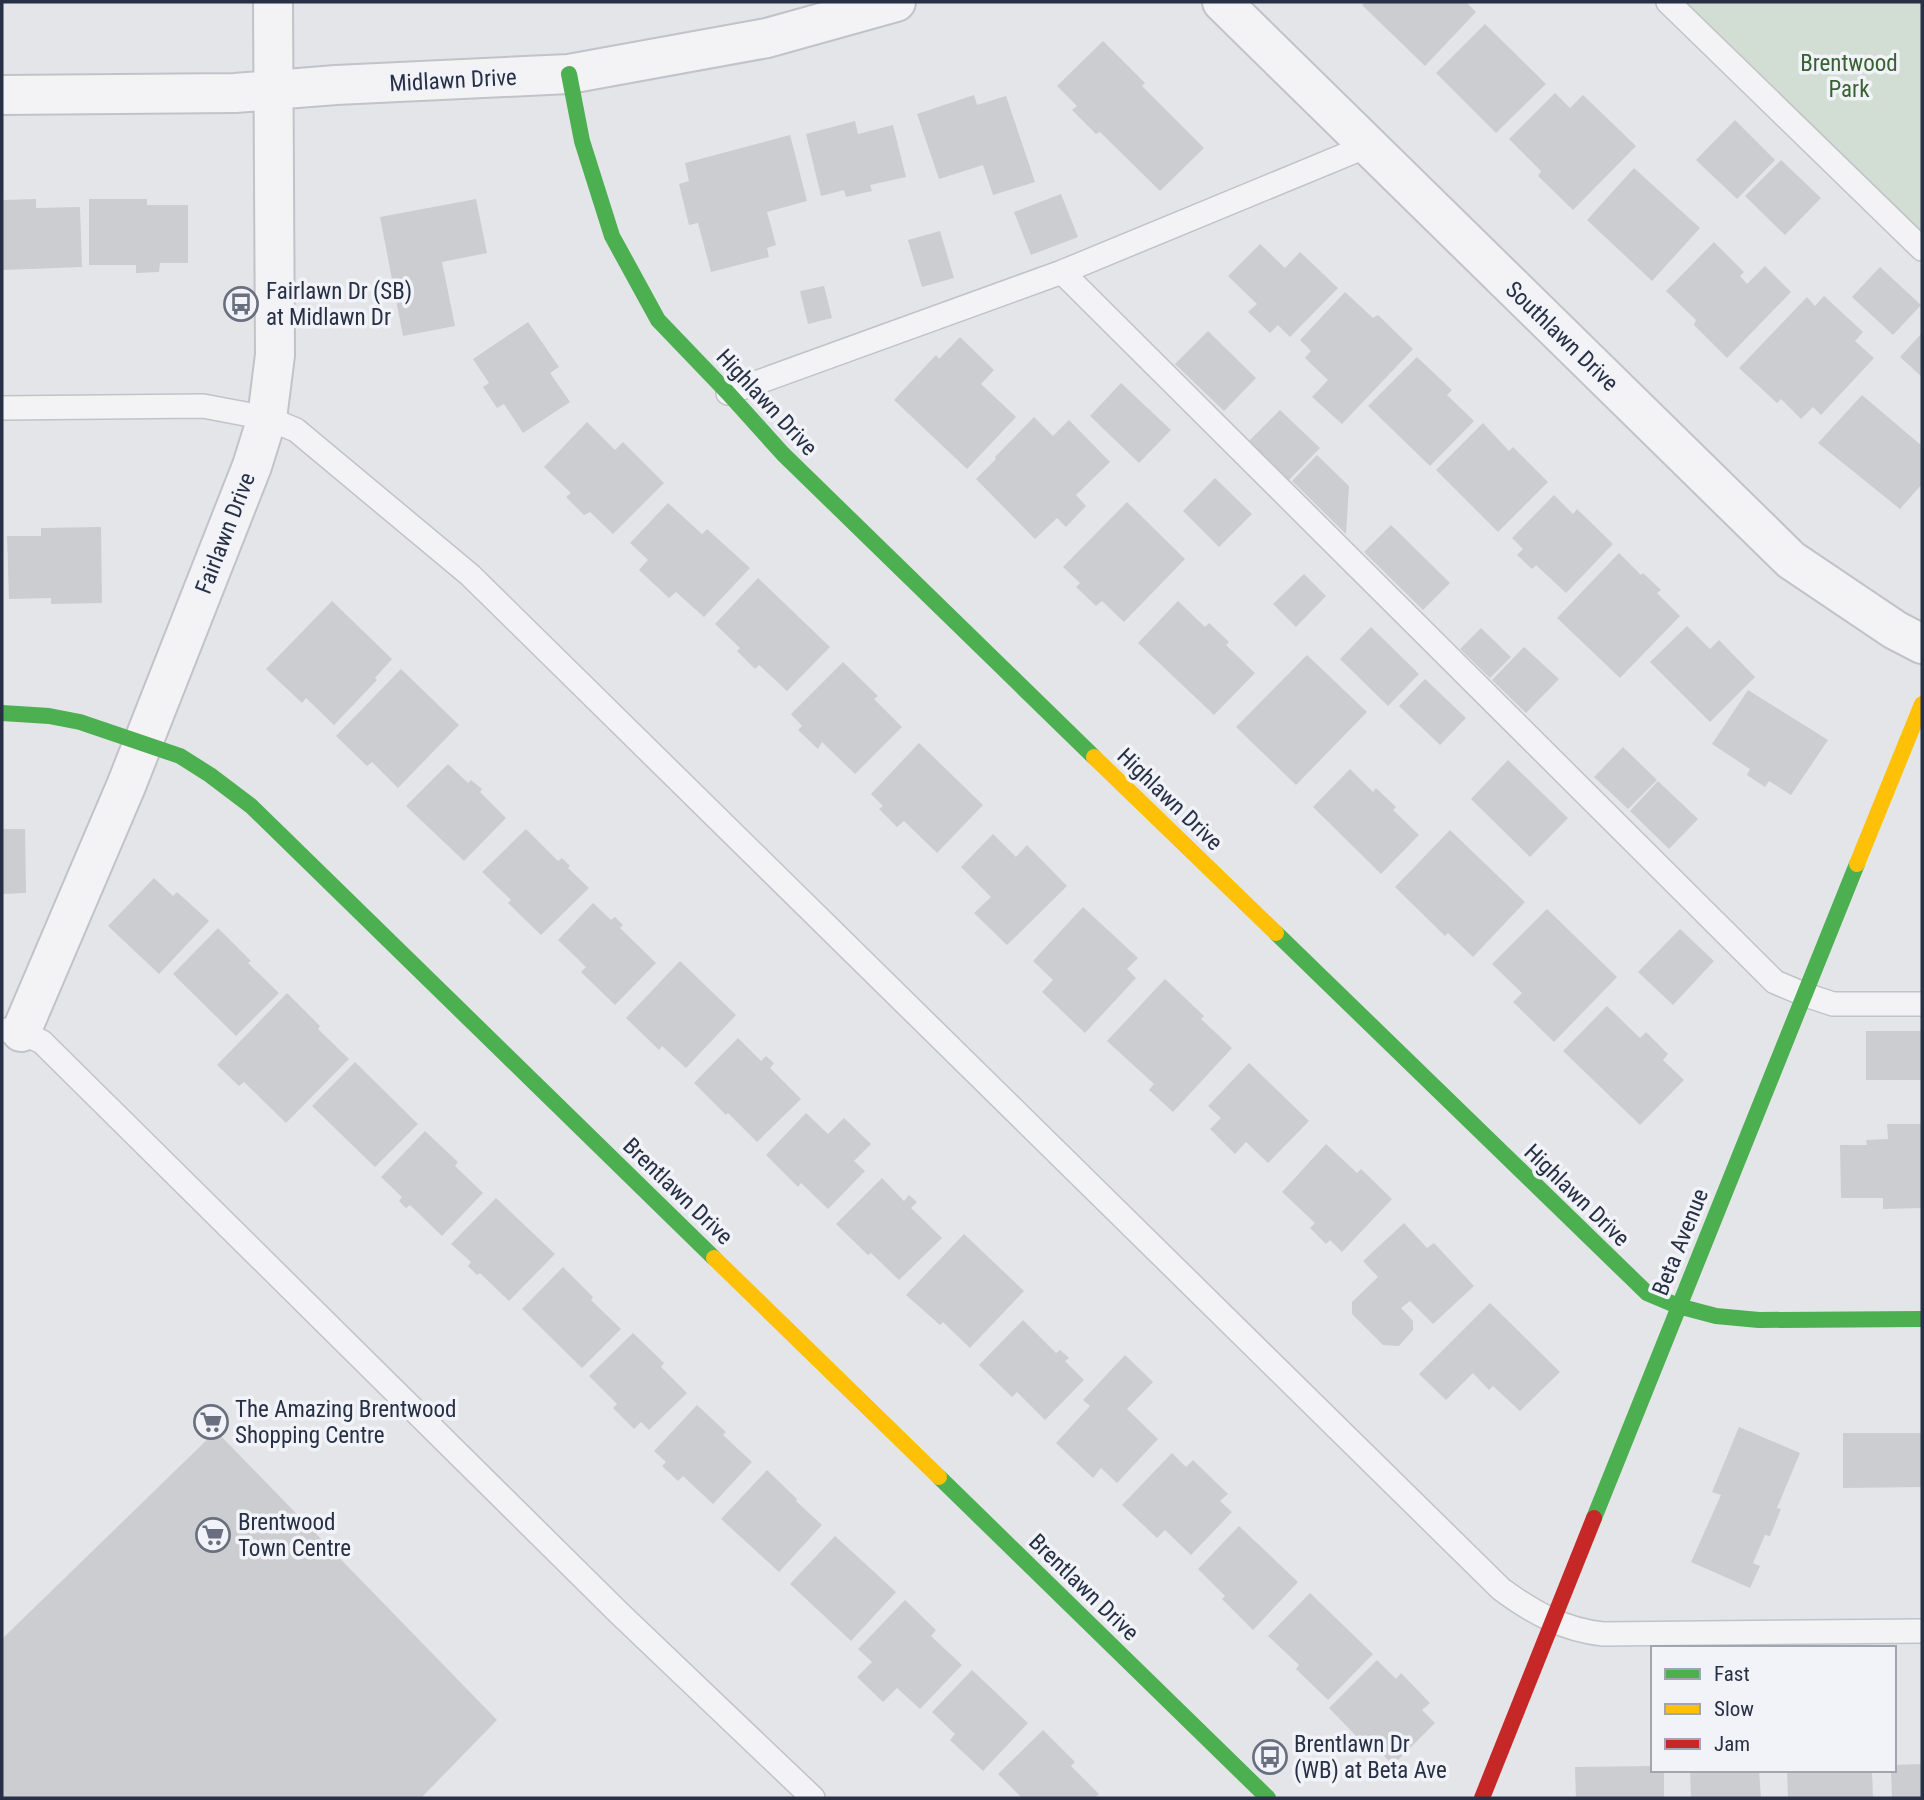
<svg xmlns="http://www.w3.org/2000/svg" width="1924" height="1800" viewBox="0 0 1924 1800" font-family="'Roboto Condensed',sans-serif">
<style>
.green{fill:#d2ddd3}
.building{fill:#cbcdd1}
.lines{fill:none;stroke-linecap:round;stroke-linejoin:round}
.lane-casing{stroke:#c1c3c7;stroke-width:26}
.street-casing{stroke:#c1c3c7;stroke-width:42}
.lane{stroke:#f3f3f5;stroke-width:23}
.street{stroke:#f3f3f5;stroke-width:38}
.fast{stroke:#4caf50;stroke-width:16}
.slow{stroke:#ffc107;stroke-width:16}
.jam{stroke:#c62828;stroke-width:16}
.labels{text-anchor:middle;stroke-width:7;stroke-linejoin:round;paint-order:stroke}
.park-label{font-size:23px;fill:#396233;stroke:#f1f3f8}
.street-label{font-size:23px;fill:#273044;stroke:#f1f3f8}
.poi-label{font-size:23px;fill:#273044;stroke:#f1f3f8;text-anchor:start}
</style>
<rect width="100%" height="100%" fill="#e3e5e9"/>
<path class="green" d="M1668,2H1922V249Z"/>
<path class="building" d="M1365,2H1466L1476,12L1425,66L1362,5Z
M1485,24L1546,84L1496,133L1436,73Z
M1103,41L1145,83L1142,86L1204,148L1160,191L1100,132L1096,134L1072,110L1077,106L1057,86Z
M1555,93L1570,108L1583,95L1636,146L1573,210L1538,176L1541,171L1509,139Z
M974,95L977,105L1006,96L1035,182L993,195L983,165L939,179L917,114Z
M1735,120L1775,160L1737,199L1696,160Z
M855,121L858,134L893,125L906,177L870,185L872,191L846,197L844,190L821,196L806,134Z
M790,135L807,201L767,212L776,245L767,248L769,257L711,272L698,223L689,225L679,184L689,181L685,163Z
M1781,160L1821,198L1785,235L1745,196Z
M1634,168L1700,228L1652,281L1587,220Z
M1061,194L1078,237L1031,255L1014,212Z
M36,199V208L80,207L82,267L2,270V200Z
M89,199H147V205H188V263H160L159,272L136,273V265H89Z
M476,199L487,253L442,262L455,326L403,336L380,217Z
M940,231L954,278L922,287L908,240Z
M1714,242L1744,272L1740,276L1747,284L1765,266L1791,292L1727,358L1694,325L1696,320L1666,291Z
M1260,244L1285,268L1300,252L1338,288L1290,337L1278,325L1270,333L1248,312L1257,304L1228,276Z
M1880,267L1921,305L1893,335L1852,297Z
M824,286L832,318L808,324L800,291Z
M1345,292L1373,318L1378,315L1413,349L1342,424L1312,397L1328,380L1305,358L1311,351L1300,340Z
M1824,296L1863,332L1855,341L1874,358L1821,415L1813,407L1801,419L1781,399L1777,403L1739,368L1807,297L1815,306Z
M528,322L559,367L550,373L570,402L523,433L504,404L497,408L483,387L489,383L473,359Z
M1208,331L1256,378L1224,411L1175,364Z
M1922,333V377L1900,357Z
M960,337L994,370L981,384L1016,417L967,469L894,400L936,355L939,359Z
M1417,357L1452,390L1447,395L1474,421L1430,466L1368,406Z
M1121,383L1171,430L1139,463L1090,416Z
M1862,395L1922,446V484L1900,509L1818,443Z
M1280,410L1320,448L1287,482L1247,443Z
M1034,417L1053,436L1069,420L1110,462L1076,495L1086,506L1066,527L1057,518L1035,539L976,479L996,459L995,457Z
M587,422L615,450L623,442L664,483L613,534L590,512L584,515L566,497L571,493L544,467Z
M1483,423L1509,451L1513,447L1548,482L1498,532L1436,470Z
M1317,455L1349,486L1346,534L1292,481Z
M1215,478L1252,514L1219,547L1183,511Z
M1554,495L1573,514L1577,509L1613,544L1566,593L1536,565L1532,569L1517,555L1523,549L1512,538Z
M1127,502L1185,559L1124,622L1102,601L1096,606L1076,587L1080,583L1063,567Z
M668,503L702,534L707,529L750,568L704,617L676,592L669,598L639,570L648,560L630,543Z
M1391,525L1450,583L1423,610L1364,552Z
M101,527L102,603L51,604V598L9,599L7,536H41V528Z
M1619,553L1641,575L1643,573L1661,590L1657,593L1680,616L1620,678L1557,618Z
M1304,574L1326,596L1296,627L1273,604Z
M758,578L830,647L787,691L759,665L755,669L737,651L740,648L715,624Z
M332,601L392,659L375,678L377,680L334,725L306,698L302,703L266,669Z
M1178,601L1205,627L1209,623L1229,642L1226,645L1255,673L1214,715L1138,643Z
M1687,626L1710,649L1719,640L1755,677L1710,722L1650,662Z
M1371,627L1419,674L1388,706L1340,659Z
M1481,628L1511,657L1490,678L1460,649Z
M1524,647L1559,679L1526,713L1492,680Z
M1307,655L1367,712L1296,785L1236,727Z
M843,662L878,696L874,699L902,727L855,774L822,742L818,749L798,730L802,726L791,714Z
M401,669L459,725L398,788L372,762L367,766L336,736Z
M1425,679L1466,718L1440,745L1399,706Z
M1748,690L1828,740L1791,795L1769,781L1765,787L1747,775L1750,769L1712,744Z
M919,743L983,805L937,853L904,821L897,827L879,809L883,806L871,794Z
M1623,747L1657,780L1628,809L1594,777Z
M1508,760L1568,818L1530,857L1471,799Z
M448,764L468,783L471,780L482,789L480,792L506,818L464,861L406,806Z
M1350,769L1373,792L1376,788L1396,807L1393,810L1419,835L1381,874L1313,807Z
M1658,781L1698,819L1669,849L1630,811Z
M2,829H25L26,893L2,894Z
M526,829L558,861L562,858L570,866L568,868L589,888L541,935L508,903L511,900L482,872Z
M1450,830L1525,902L1473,957L1448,933L1445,936L1395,887Z
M993,834L1016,857L1027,845L1067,886L1007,945L974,913L991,897L961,867Z
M154,878L173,896L177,892L209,921L159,974L108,926Z
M593,903L611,920L615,917L623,925L620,928L656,963L615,1005L581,972L586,967L558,940Z
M1083,907L1138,958L1127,969L1136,978L1085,1033L1042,992L1053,980L1033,961Z
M1547,909L1617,977L1554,1042L1513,1002L1522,993L1492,964Z
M218,928L251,961L248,963L279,993L236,1036L173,974Z
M1680,929L1714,961L1673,1005L1638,972Z
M680,961L736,1015L686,1068L662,1046L659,1050L626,1018Z
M1165,979L1204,1016L1201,1019L1232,1048L1173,1112L1149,1090L1154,1084L1107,1041Z
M287,993L320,1026L318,1029L349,1059L286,1123L244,1082L239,1086L217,1065Z
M1607,1006L1640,1038L1646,1032L1668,1054L1663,1060L1684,1080L1640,1125L1563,1051Z
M1866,1031H1922V1080H1866Z
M738,1038L761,1061L766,1056L774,1063L770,1068L801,1099L757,1142L728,1113L726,1115L694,1083Z
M355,1062L418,1124L375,1167L312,1106Z
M1249,1063L1309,1121L1268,1163L1246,1142L1235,1154L1210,1129L1221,1118L1208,1106Z
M806,1113L828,1134L844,1118L871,1144L854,1161L865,1171L828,1209L801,1183L798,1187L766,1155Z
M1887,1124H1922V1208L1883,1209V1198H1841L1840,1145H1867L1866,1140L1888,1139Z
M425,1131L458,1162L455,1166L483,1193L442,1236L410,1205L406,1208L399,1201L402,1197L381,1177Z
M1326,1144L1357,1173L1361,1169L1392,1199L1342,1252L1330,1240L1326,1244L1310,1228L1315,1223L1282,1192Z
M882,1178L904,1201L909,1195L917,1202L911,1208L942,1238L899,1280L871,1253L868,1255L836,1224Z
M496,1198L555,1254L509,1301L480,1273L477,1275L468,1266L471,1262L451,1244Z
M1404,1223L1427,1248L1434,1243L1474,1286L1433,1324L1410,1301L1401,1308L1413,1321V1330L1399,1346L1383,1345L1352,1314V1302L1378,1277L1363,1261Z
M964,1234L1024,1291L970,1348L943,1322L940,1325L906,1295Z
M563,1267L593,1297L591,1300L621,1329L582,1368L522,1309Z
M1490,1303L1560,1372L1520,1411L1493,1386L1489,1390L1473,1373L1446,1400L1419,1374Z
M1023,1320L1056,1353L1060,1350L1069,1358L1065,1361L1084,1380L1045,1420L1017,1392L1012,1397L979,1365Z
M633,1333L664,1363L661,1367L687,1393L649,1430L641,1422L634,1429L613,1408L617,1404L589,1376Z
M1125,1355L1153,1382L1127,1409L1158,1439L1117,1483L1101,1468L1093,1478L1056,1443L1090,1406L1083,1400Z
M697,1405L726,1432L723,1435L752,1462L713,1504L683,1476L678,1481L662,1466L666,1462L654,1451Z
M1739,1427L1800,1453L1777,1508L1781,1509L1770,1536L1765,1535L1753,1563L1760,1566L1750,1588L1691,1562L1721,1495L1712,1492Z
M216,1431L497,1720L421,1798H2V1639Z
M1843,1433H1922V1487L1843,1488Z
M1172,1453L1186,1467L1193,1460L1228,1494L1220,1501L1232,1512L1191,1555L1165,1530L1157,1538L1122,1505Z
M767,1470L797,1499L796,1501L822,1525L779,1572L721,1519Z
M1239,1526L1298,1582L1253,1630L1222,1599L1225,1596L1198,1569Z
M835,1536L896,1592L851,1641L790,1584Z
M1310,1593L1373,1654L1328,1700L1296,1669L1299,1665L1268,1636Z
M905,1600L936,1630L931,1636L962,1665L920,1709L897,1688L883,1702L857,1677L872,1662L858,1649Z
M1377,1660L1396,1679L1401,1673L1430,1703L1422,1710L1435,1723L1393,1765L1368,1740L1364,1744L1329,1708Z
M972,1670L1028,1723L983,1771L950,1740L955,1734L932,1712Z
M1043,1730L1075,1762L1071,1766L1099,1794L1095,1798H1022L998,1774Z
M1922,1764V1798H1892L1891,1770H1894V1765Z
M1653,1766V1770H1664V1798H1576L1575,1767Z
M1690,1770H1759L1761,1798H1691Z
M1787,1770H1872L1873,1798H1788Z"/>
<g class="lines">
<g class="lane-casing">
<path id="lane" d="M1668,2L1922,249
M1062,272L1775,982L1806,995L1833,1004H1922
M728,393L1062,272L1367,146
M2,408L203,406L267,418L296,430L470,575L1501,1589C1532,1612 1564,1630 1603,1634L1922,1631
M2,1030L21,1032L42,1042L620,1614L813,1798"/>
</g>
<g class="street-casing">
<path id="street" d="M1222,2L1791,560L1895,630L1922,644
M2,95L235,93L336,85L569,74L767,38L896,2
M21,1032L126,786L252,466L267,418L275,355L273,2"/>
</g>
<use href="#lane" class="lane"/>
<use href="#street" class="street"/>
<path class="fast" d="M569,74L582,141L612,236L658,320L728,393L783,454L1094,757
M2,713L49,716L80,722L180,756L210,775L251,806L714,1258
M1276,933L1647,1293L1678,1306L1716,1316L1759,1320L1922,1319
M939,1477L1268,1798
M1594,1518L1857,864"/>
<path class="slow" d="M1094,757L1276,933
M1857,864L1922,704
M714,1258L939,1477"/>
<path class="jam" d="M1482,1798L1594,1518"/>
</g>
<defs>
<g id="bus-ring" transform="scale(1.75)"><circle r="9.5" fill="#f1f3f8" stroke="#696f7e" stroke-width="1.5"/><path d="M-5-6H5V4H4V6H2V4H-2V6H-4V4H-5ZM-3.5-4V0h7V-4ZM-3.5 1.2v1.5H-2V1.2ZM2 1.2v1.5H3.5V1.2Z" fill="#696f7e"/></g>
<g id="supermarket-ring" transform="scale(1.75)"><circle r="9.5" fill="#f1f3f8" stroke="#696f7e" stroke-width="1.5"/><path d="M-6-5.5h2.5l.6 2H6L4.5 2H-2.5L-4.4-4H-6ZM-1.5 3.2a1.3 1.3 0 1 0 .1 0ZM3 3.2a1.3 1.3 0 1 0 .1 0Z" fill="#696f7e"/></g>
</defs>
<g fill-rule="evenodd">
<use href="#bus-ring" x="241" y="304"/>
<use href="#supermarket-ring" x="211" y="1422"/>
<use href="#supermarket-ring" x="213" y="1535"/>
<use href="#bus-ring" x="1270" y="1757"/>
</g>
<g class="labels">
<g class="park-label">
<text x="1849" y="71">Brentwood<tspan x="1849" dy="26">Park</tspan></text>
</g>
<g class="street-label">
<text transform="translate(453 80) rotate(-3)" y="8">Midlawn Drive</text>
<text transform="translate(1562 336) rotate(44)" y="8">Southlawn Drive</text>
<text transform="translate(767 402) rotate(47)" y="8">Highlawn Drive</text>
<text transform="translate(225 533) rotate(-69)" y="8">Fairlawn Drive</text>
<text transform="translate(1170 799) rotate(44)" y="8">Highlawn Drive</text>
<text transform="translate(678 1191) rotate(44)" y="8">Brentlawn Drive</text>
<text transform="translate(1577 1195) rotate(44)" y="8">Highlawn Drive</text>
<text transform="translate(1680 1242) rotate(-68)" y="8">Beta Avenue</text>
<text transform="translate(1084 1587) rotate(44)" y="8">Brentlawn Drive</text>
</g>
<g class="poi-label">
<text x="266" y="299">Fairlawn Dr (SB)<tspan x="266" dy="26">at Midlawn Dr</tspan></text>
<text x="235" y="1417">The Amazing Brentwood<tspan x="235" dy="26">Shopping Centre</tspan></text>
<text x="238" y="1530">Brentwood<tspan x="238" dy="26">Town Centre</tspan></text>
<text x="1294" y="1752">Brentlawn Dr<tspan x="1294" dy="26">(WB) at Beta Ave</tspan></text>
</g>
</g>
<rect width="1924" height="1800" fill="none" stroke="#273044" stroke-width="7"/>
<rect x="1651" y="1646" width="245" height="126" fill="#f1f3f8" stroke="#a0a5b0" stroke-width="2"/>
<rect x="1665" y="1669" width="35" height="10" fill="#4caf50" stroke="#a0a5b0" stroke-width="2"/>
<text x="1714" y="1681" font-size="21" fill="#273044">Fast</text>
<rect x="1665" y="1704" width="35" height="10" fill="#ffc107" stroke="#a0a5b0" stroke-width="2"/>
<text x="1714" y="1716" font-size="21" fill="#273044">Slow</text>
<rect x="1665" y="1739" width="35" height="10" fill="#c62828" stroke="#a0a5b0" stroke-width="2"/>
<text x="1714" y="1751" font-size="21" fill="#273044">Jam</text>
</svg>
